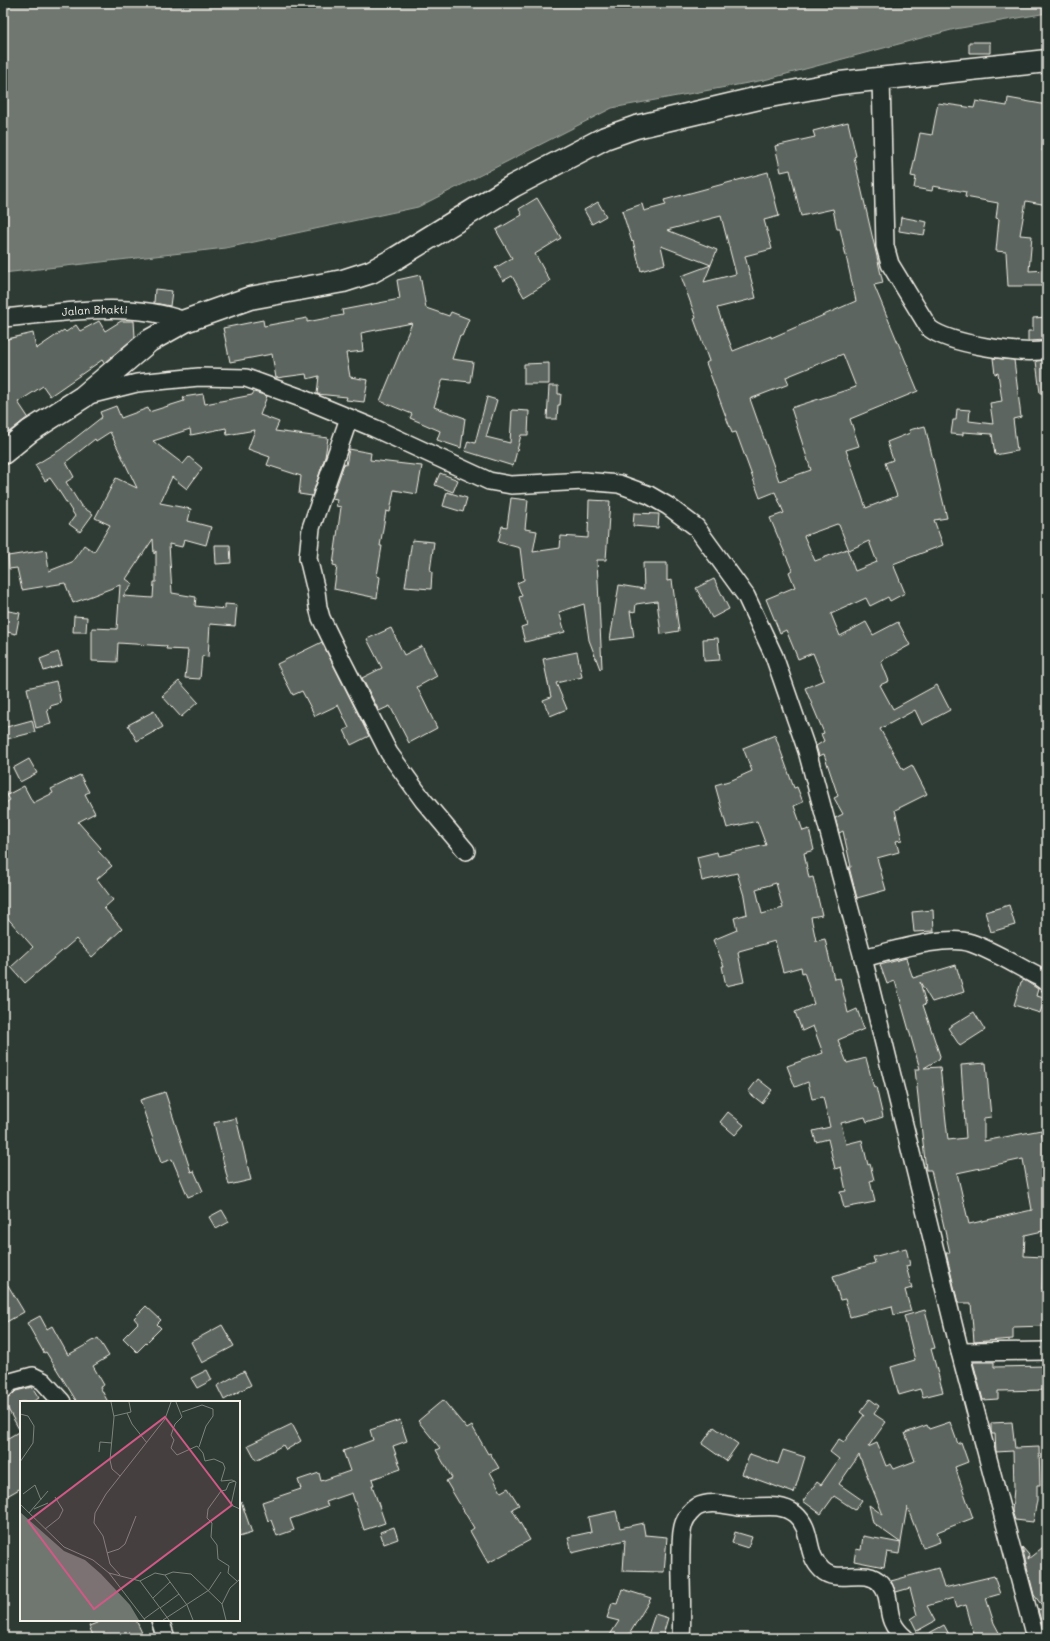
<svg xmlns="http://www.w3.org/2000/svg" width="1050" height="1641" viewBox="0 0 1050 1641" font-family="Mali,sans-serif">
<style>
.water{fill:#6f7770;stroke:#a4a8a0}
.building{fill:#5c655e;stroke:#f4f1e8;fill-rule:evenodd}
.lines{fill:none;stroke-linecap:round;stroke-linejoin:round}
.minor-casing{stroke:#f4f1e8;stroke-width:20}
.highway-casing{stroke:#f4f1e8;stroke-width:25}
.minor{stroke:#26332d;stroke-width:17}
.highway{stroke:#26332d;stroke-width:22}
.labels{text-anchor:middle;stroke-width:3;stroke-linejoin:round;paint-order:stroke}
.street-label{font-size:11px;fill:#f4f1e8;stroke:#26332d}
.inset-road{fill:none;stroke:#7d847c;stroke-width:1}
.view{fill:#d15985;fill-opacity:0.15;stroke:#d15985;stroke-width:2}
.inset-edge{fill:none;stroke:#f4f1e8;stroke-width:2}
</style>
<rect width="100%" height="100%" fill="#2e3b34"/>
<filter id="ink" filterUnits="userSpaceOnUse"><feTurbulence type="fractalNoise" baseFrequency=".025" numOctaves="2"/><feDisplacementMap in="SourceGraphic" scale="8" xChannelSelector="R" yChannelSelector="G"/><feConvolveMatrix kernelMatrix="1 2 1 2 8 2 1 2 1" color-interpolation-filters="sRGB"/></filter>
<g filter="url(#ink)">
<path class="water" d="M3,3H1047V13L955,29L764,80L612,108L418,207L226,248L3,273Z"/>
<path class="building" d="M969,42H990V53H969Z
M1008,98L1047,105V126L1042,151L1047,152V205L1026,201L1020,235L1032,236L1029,271L1047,270V286H1008L1006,252L996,251L999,219L996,218L998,203L965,197L966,192L933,186L932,191L914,188L916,177L911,176L920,133L932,135L938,103L974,108L976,101L1007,106Z
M848,122L856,156L854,157L883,283L874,285L918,391L850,419L859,446L846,450L866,508L897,496L885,463L893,460L887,442L910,433L909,430L925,426L947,518L934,520L943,545L893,564L905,593L890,601L888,597L870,606L866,598L831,614L840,636L866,622L873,635L898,622L910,645L881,661L889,681L880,685L893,709L937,685L950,710L922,725L915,710L880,729L903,770L912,765L927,794L895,810L902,840L896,841L899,852L877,858L886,890L857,898L849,867H851L843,831L839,833L835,818L843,814L834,798L838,796L824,754L819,756L816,746L824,741L821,734L824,733L805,688L824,680L813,653L798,659L786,630L780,633L766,599L795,587L789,572L792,570L770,518L784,513L775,492L760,498L736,432L732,433L706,363L709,361L694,319L696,318L681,276L711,265L661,246L665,264L641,271L633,241L632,242L622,211L642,204L644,211L666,205L664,200L768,172L779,216L764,220L772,249L745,256L756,298L717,308L733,351L771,336V338L856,301L840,229H837L833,209L801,216L790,170L781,172L775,146L815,137L813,131ZM721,216L736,274L704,282L717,250L667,230ZM843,354L856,387L791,408L811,470L779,481L750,399L789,384L786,377ZM837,524L839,525L849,550L869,541L877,562L855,571L847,549L815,561L804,536Z
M537,198L561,238L535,254L550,281L524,297L512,276L503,281L495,268L512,258L496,230L522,215L519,209Z
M598,202L606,216L592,224L584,210Z
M901,217L927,222L924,235L899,231Z
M420,275L426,308L449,316L451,312L469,319L462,336L460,335L452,359L473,362L470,382L443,379L434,407L465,418L461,448L437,440L440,431L410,418L412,414L380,401L412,323L361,333L363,351L346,353L350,377L368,380L364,402L346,400L347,397L317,394L319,376L307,379L306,374L276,378L272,354L230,362L223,328L263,320L264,326L307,318V322L343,315L342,310L400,299L397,280Z
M155,289L172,291L170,306L154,303Z
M1047,317V340L1028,341V331H1033V318Z
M99,321L105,331L121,321H134L135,337L104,363L102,360L50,396L43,386L18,402L28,417L9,432L3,424V340L33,333L36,349L64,330L66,332L76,325L80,331Z
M993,358L1014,360L1021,417L1013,419L1017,451L995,455L992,434L963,432V435L951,434L953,420H956L957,409L970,410L969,421L993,424L990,403L1002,401L998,373L995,374Z
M1047,360V393H1040L1036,361Z
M549,363V384H524V364Z
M549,386H558V394H561L560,405H558L557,419H547Z
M254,392L267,396L260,415L279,422L275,431L328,438L325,457L312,496L299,494L301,476L267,465L270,457L248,449L255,430L227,435L226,428L191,435L190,429L153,441L183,464L189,457L202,468L187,489L172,477L160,503L191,509L188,521L211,527L206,545L184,539L182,547L169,544L172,593L196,597L195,606L225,609V604L237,605L235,626L210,624L208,657L202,656L200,679L185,678L188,650L166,649L167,646L118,643L117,662L92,661V628L117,629L120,585L73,603L65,583L22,590L17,568L9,569L8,556L46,550L49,571L72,562L84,545L94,552L110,525L95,518L116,478L137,488L110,432L96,441L95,439L66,462L74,477L66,482L81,506L93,514L80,532L69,524L75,516L57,488L50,478L45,481L35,465L60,450L102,417L100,412L116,406L121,418L148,408L149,412L184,401L183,397L203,394L205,404L252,395ZM153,539L154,554L156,551V582H154L153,598L123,596L133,584L126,579Z
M487,397L497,400L486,437L510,443L512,410L529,411L528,435H521L513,466L465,451L468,441L475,443Z
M349,449L371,453L370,460L422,466L417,494L394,490L390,512L386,511L380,546H382L377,576L380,577L377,598L334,589L337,566L333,565L341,507L336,506L337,500L332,499L344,464L346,465Z
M440,473L458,480L453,492L435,485Z
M447,492L467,498L463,512L443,506Z
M511,498L528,500L525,529L537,531L533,552L560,548L561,536L588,538L589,500L610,501L606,560H597L602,668L600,669L589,640L584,604L559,612L565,632L525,642L521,627L527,625L519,597L522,596L517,583L524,580L520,548L498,542L502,526L507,527Z
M634,513L659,514L658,528L633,526Z
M412,540L434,542L430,571L432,572L431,589L405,587Z
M215,545H230L231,563L216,564Z
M643,563H667V581L672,580L679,631L661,634L657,601L636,604L635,612L630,611L634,637L610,640L619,585L644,589Z
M714,579L729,609L712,618L696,588Z
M3,610L20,613L16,634L3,631Z
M74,616L87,617L86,632H73Z
M391,628L404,655L422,646L437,676L417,687L437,728L409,743L390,706L379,711L362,678L382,668L367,639Z
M718,638L720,660L704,661L703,639Z
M322,642L369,736L351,745L344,730L349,728L338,705L315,716L302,691L293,695L277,664Z
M58,652L62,665L44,671L40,659Z
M577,652L582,677L556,683L567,709L550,716L543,700L551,697L543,659Z
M56,681L61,703L50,706L51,708L47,709L51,724L36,728L27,688Z
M179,681L198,702L181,717L162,696Z
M154,711L163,727L137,741L128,725Z
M32,720L35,732L3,740V728Z
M775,735L794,788L797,787L803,802L794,806L803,831L809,829L814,850L804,853L809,878L813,877L822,915L811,917L816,941L825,939L834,979L840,978L848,1013L857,1009L864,1029L838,1040L847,1063L866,1058L874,1088L876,1087L883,1117L867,1122L865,1117L841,1123L846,1144L862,1140L868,1165L870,1164L874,1180L870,1181L875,1202L844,1208L840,1192L846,1191L841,1167L835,1169L828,1139L816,1142L813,1131L830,1127L823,1097L812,1099L808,1082L795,1087L787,1066L823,1053L813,1026L802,1031L795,1012L814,1004L804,972L802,973L801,967L783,972L775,941L739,951L738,953L744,982L726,986L722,966H724L713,940L737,930L734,918L747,914L744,896L737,873L702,881L697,857L717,852L718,856L766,845L757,821L727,828L715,785L732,780L752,771L743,748ZM776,883L783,908L762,914L756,889Z
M29,759L37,773L20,782L13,768Z
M80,775L89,792L85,794L95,813L78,822L101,848L98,851L112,866L97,879L113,900L104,908L122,929L92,957L76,939L25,983L11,967L33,947L3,913V805L10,800L7,795L24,786L33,803L53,793L51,789Z
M1009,905L1015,925L991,932L985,912Z
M933,910L934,931L914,932L912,912Z
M906,958L913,978L956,965L964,992L932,1002L920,982L926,1004L923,1005L940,1056L939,1059L924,1068L940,1067L948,1140L966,1138L961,1065L986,1063L991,1117L984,1118V1141L1041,1130L1047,1158V1230L1025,1235L1024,1256L1043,1257L1042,1289L1047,1288V1326L1013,1327V1339L974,1342L971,1303H958L946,1253H950L931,1170H926L915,1069H920L895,981L887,984L880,965ZM1023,1159L1032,1210L969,1224L957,1173Z
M1024,980L1038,989L1036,996L1045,998L1040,1013L1014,1005L1021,982Z
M974,1012L985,1030L960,1046L948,1028Z
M758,1079L772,1090L762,1103L748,1092Z
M165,1092L191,1172L194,1171L203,1191L188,1197L172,1159L161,1163L140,1100Z
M728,1112L744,1125L735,1135L720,1122Z
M236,1118L251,1180L229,1185L214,1123Z
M222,1210L229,1222L216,1229L209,1217Z
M906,1248L910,1265L906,1266L912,1288L905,1290L911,1311L894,1315L892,1306L850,1317L845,1299L840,1300L833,1276L875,1263L873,1257Z
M3,1277L24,1312L3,1324Z
M146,1306L161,1320L157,1324L161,1328L137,1352L123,1338L138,1323L134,1318Z
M925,1310L935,1348L931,1349L943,1392L923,1397L920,1389L899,1395L891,1367L915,1360L904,1316Z
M40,1316L47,1329L52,1326L68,1355L98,1338L109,1356L93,1366L104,1385L100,1387L108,1402H77L46,1352L44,1353L27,1323Z
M222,1325L234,1346L202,1363L191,1342Z
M973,1362H994V1367L1047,1366V1390L998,1391V1399L983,1400Z
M207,1370L212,1380L197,1388L191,1378Z
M244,1371L251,1385L224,1400L217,1386Z
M32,1387L39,1398L32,1402H21V1488L7,1496L3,1488V1441L20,1431L3,1400L10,1397L16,1391Z
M870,1399L879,1406L874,1414L886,1422L868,1447L877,1443L886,1466L891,1464L894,1469L915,1461L905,1433L927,1425L929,1429L950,1422L958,1444L961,1442L968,1462L955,1467L973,1518L937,1532L940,1542L923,1548L907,1507L899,1554L887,1552L884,1567L854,1561L856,1549L861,1550L863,1536L901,1543L873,1523L869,1505L883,1515L859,1455L839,1484L862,1500L855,1510L834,1496L821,1514L803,1501L817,1482L821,1485L839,1459L830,1452L839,1439L844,1442L864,1415L860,1412Z
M443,1400L467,1429L472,1426L488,1454L490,1453L499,1468L490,1472L501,1492L508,1488L519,1505L512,1509L530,1540L488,1563L470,1531L474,1528L446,1481L452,1478L436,1450L440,1448L418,1421Z
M400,1420L407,1441L393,1446L401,1469L372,1479L374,1485H372L385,1523L364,1530L352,1493L326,1502L328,1506L290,1519L294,1530L277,1536L271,1520L268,1521L262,1502L301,1489L298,1480L319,1473L321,1481L350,1471L343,1451L373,1440L370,1430Z
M1012,1422L1015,1448L1039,1447L1040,1485H1037V1500L1033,1522L1015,1520L1012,1511L1014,1488L1013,1451L996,1452L995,1434H992L991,1431V1423Z
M292,1424L301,1441L286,1450L283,1445L256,1460L248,1445Z
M714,1427L738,1444L726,1461L702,1444Z
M783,1450L805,1457L794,1493L742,1474L750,1454L778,1464Z
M241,1501L252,1533L239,1537V1502Z
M616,1511L620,1528L643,1523L645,1535L667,1537L664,1572L623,1571L625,1540L572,1553L568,1537L591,1532L588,1517Z
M394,1527L398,1539L384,1544L380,1532Z
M735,1532L752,1537L748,1548L732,1543Z
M1047,1544V1622L1042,1624L1038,1610L1044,1608L1034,1595L1022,1547L1029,1555L1028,1559Z
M938,1568L944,1588L994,1576L1000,1594L986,1598L994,1623L1002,1638H975L966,1605L956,1608L953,1598L927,1606L935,1621L917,1631L911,1619L917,1615L910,1588L896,1592L891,1581Z
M622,1589L651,1598L627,1638H608L619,1621L607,1618L612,1603L617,1604Z
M655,1614L668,1618L662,1638H647Z
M104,1620H136L142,1633L132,1638H94L89,1626Z
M944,1625L951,1638H920Z"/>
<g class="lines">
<g class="minor-casing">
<g id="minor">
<path d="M881,78L885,246L890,264L929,328C949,344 1021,355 1047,350"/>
<path id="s1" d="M3,318C62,313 128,300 185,321"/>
<path d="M85,396L137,383L199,377L246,378L301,398L374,428L489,481L511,485L584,481L619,484L649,495L668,506L696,527L746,596L774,656L807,751L863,958L960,1352L1033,1630L1037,1638"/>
<path d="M349,418L311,528L308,558L316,591L318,607L321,618L340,657L389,753L423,800L466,851"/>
<path d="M863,958C890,952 945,934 971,943C994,951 1017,966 1039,977L1047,983"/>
<path d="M960,1352L1047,1351"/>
<path d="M3,1390L11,1382L33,1376L43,1381L62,1402"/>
<path d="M160,1620L166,1638"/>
<path d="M681,1638C683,1609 680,1579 681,1550C681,1541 681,1531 684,1523C686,1517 692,1510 697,1507C710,1500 726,1505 739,1507C758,1509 779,1501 795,1514C814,1530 804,1553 822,1570C837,1585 866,1566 881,1584C895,1601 881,1618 905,1638"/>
</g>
</g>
<g class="highway-casing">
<path id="highway" d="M3,453L30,431L83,397L149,341L185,321L250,298L343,281L371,272L393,260L513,186L605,138L636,127L759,98L840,83L1047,61"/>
</g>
<use href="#minor" class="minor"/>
<use href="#highway" class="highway"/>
</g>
</g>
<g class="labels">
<g class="street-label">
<text dy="4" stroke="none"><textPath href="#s1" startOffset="92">Jalan Bhakti</textPath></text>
</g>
</g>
<g transform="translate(20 1401)">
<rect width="220" height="220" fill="#2e3b34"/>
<path d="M0,111L44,150L65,159L81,173L110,204L119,219H0Z" fill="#6f7770"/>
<path class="inset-road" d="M91,1L94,16L90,59L92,68L100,75M156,1L162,16L155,23L151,34L154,39L151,47L157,54L177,45L183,52L185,60L194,58L203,62L205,67L201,80L212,79L216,81L211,104L220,108M162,11L182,4L193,8V15L186,25L179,46M107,12L112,23L127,42M0,13L8,15L14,25L13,42L0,61M94,15L111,11L109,1M79,51L80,41L92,42M215,80L209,82L206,89L201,90L188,108L187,117L192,122L191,136L197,144L198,158L209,165L208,172L217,180M3,93L15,84L21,99M0,103L44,146L73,159L89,172L120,180L135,172L145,174L167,204L173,219M14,108L28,102M9,112L28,90M25,128L39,117L43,109L35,96M87,152L99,148L105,143L116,115M89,172L125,219M100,174L90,163L83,135L74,122L75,112L86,93L145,18L151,1M145,174L153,171L171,173L202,203L206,219M120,180L149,219M133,197L150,181M202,203L210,187L220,178M140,207L159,193M124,218L139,207M143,219L189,189L201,171"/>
<path class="view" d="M145,16L212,104L74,208L8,120Z"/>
<rect width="220" height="220" class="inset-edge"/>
</g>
<rect width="1050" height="1641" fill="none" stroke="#26332d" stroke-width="16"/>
<rect x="8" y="8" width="1034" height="1625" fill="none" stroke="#f4f1e8" stroke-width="1.5" filter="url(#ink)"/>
</svg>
